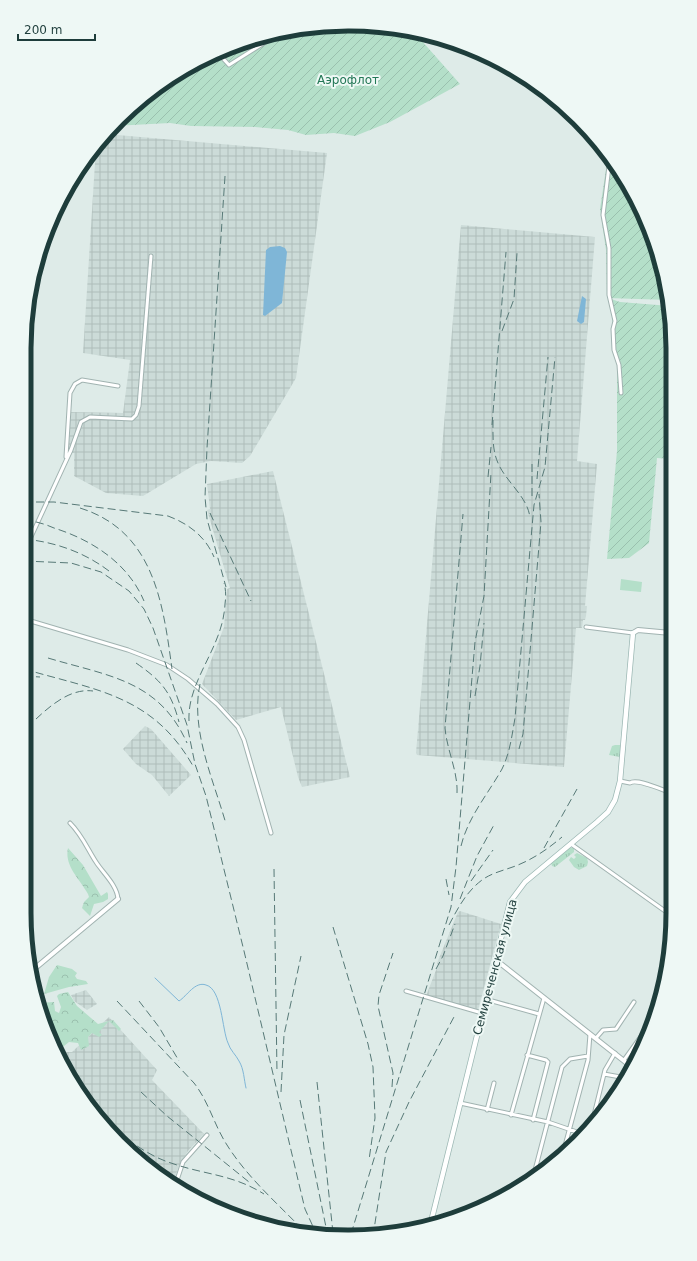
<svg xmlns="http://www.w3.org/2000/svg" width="697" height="1261" viewBox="0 0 697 1261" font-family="'DejaVu Sans',sans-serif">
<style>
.industrial{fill:url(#industrial-grid)}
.grass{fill:url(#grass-tufts)}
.forest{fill:url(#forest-crowns)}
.garden{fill:url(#garden-furrows)}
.pitch{fill:#b4dfc9}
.water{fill:#7fb6d7}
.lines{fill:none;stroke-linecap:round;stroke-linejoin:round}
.stream{stroke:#7fb6d7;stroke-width:1}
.minor-casing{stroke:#a1b3b1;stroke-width:5}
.tertiary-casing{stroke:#a1b3b1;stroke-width:6}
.secondary-casing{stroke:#9cb8b4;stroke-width:6}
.minor{stroke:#fff;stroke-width:3}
.tertiary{stroke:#fff;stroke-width:4}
.secondary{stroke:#fff;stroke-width:4.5}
.rail{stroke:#577977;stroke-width:1;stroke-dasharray:8 4;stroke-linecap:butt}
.labels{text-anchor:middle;stroke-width:4;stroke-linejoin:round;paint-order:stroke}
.park-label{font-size:12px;fill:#247857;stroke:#eef8f5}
.street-label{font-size:12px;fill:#1e3d3b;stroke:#eef8f5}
.rim{fill:none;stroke:#1e3d3b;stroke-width:5}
</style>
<defs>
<pattern id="industrial-grid" width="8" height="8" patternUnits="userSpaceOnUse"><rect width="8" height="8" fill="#ccdbd8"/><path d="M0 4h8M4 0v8" fill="none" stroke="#afbdba"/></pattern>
<pattern id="grass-tufts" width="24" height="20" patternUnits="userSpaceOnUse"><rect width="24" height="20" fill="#b4dfc9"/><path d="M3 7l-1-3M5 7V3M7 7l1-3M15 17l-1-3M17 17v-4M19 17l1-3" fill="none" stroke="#9ac0ae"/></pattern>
<pattern id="forest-crowns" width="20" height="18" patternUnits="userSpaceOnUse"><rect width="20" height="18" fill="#b4dfc9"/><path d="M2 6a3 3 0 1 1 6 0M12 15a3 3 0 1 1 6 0" fill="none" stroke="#9ac0ae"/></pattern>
<pattern id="garden-furrows" width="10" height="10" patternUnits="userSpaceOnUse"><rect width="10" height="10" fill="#b4dfc9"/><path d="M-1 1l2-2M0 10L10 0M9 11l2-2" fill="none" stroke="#9ac0ae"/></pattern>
</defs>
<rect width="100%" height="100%" fill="#deebe8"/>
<path class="industrial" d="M106,134L327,153L296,378L250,456L242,463L211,461L196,464L143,496L106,493L74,476V453H72V450H68L71,412L123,413L130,360L83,353L96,147Z
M461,225L595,237L577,461L597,464L585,606H587L586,616L585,620H583L582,628H576L564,767L417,755L416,753Z
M273,471L350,777L302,787L298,777L281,707L236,720L202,684L224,627L227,589L230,588L207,510L210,509L207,484Z
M145,726L151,729L191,775L169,796L152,775L136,764L123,749Z
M460,911L501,924L478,1010L426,996L438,965L437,963L458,912Z
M86,990L97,1004L87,1010L74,1001L71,995Z
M109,1017L157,1070L152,1080L204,1134L188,1151L178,1168L173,1184L168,1182L91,1110L61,1054L67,1052H72Z"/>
<path class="grass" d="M615,745H621L620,757L609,755L612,746Z
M569,848H574V852L555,867L552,866L551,863Z
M577,853L587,858L588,862L587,866L579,870L574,867L569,860L571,857L574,859L576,857L574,855Z"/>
<path class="forest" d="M68,848L83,865L101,896L107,892L108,894V899L103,902L94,904L90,916L82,908L84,902L89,897L88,894C80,879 64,866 68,848Z
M57,965L72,969L77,973L75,976L77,979L86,981L88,984L69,987L44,994L49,977Z
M68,992L77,1006L98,1024L113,1020L121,1029L119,1031L109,1021L99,1032L102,1035L99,1037L92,1033L88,1037L89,1046L81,1050L78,1043L69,1042L59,1050L41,1017L39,1003L54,1002L55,1011L59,1013L61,1007L57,996L59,994Z"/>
<path class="garden" d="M327,25L391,27L414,32L460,84L390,122L355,136L334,133L306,135L288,130L255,127L191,126L170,123L113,126L151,91L205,58L264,35Z
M608,156L618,168L656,244L669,300L607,298L606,250L600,209Z
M611,299L620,302L670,306L671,459L657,458L649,543L629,558L607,559L617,451V351L614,350Z"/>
<path class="pitch" d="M621,579L642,582L641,592L620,590Z"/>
<path class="water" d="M280,246L285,248L287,252L282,303L265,316L263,315L266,250L270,247Z
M582,296L586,299L584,322L581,324L577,321Z"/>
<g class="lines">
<path class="stream" d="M155,978L179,1001C187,996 195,981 206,985C222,989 222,1030 228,1043C230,1050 236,1055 239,1061C244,1069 244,1080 246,1088"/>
<g class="minor-casing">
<path id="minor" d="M218,53L229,65L280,33
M206,62L219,52
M610,158L603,215L609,248V295L615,321L613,329L614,350L619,365L621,393
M66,457L70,393L75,384L82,380L118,386
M24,552L71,450L81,422L90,417L132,419L136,415L139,406L151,256
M24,619L128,650L167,665L188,679L217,704L238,727L244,740L271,833
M586,627L633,633
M620,781L630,783C637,778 662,790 672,793
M70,823C82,835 87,848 96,862C103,873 117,885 118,899
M571,844L672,916
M406,991L482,1013
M485,999L539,1014
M596,1038L603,1030L616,1029L634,1002
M527,1055L546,1060L548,1062L533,1120
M624,1060L652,1021
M604,1074L626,1078
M626,1080L632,1069
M460,1103L548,1122L577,1132H583
M487,1110L494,1083
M511,1115L544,998
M593,1119L605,1070L615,1053
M562,1157L588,1060L590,1034
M534,1174L562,1067L570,1059L588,1056
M175,1186L183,1162L207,1135"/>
</g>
<g class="tertiary-casing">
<path id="tertiary" d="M633,633L638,630L671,633
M496,960L633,1068
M33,970L118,899"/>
</g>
<g class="secondary-casing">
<path id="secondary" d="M431,1222L510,902L525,882L597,822L608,812L615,800L620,781L633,633"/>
</g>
<use href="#minor" class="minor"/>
<use href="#tertiary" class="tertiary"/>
<use href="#secondary" class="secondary"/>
<path class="rail" d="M225,176L207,448L205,497L207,519L226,587
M502,331L514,299L517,253
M493,420C493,434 492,450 498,463C506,482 528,497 530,518
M492,425L506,252
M532,464V496
M488,477L491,447
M537,479L548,357
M24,502H54L168,516C189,524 205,536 214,557
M80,508C154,531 163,603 172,669
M210,513L251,601
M24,520C35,521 45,524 54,528C92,540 128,563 144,601
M24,539C55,542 84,552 109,571
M24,561L71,563L101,572L129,591L144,609L153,628L187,725L195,764L206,796L244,951L299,1184L305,1209L315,1231
M48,658C108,676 159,680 187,743
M136,663C162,681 171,692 179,722
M24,669C95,690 153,695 193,766
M24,676L40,677
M200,684C190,730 214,781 226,824
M475,696L480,666L484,623
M36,719C51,705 71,688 93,691
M189,721C187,680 223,648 225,604C226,597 226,590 224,583
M519,749L523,734L541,522L539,494
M457,793C458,771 447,751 445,728L463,514
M461,846C468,817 488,794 502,769C510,753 512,735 515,718L534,505L545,467L555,357
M544,848L577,789
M274,869L277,1073
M446,879L449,895
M471,881L493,850
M460,899L477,856L495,823
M449,925C458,908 466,892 482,880C493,872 506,870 518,865C535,858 549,848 562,837
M333,927L368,1044L373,1067L375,1118L369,1160
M436,969L443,956L455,924
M117,1001L194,1083C209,1102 214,1125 227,1145C247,1177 277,1203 303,1230
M139,1001L159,1027L179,1061
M317,1082L333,1233
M392,1087L393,1073L378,1006L379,995L393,953
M141,1092L167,1116L249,1182
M281,1092L284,1035L301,956
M300,1100L327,1232
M90,1109C114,1129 142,1154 171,1163C205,1175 232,1174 264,1194
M351,1234L451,907L456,867L475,642L484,596L491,473
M373,1236L386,1152L409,1102L455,1015"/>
</g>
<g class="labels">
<g class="park-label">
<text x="348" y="84">Аэрофлот</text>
</g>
<g class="street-label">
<text transform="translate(495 967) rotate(-75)" y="4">Семиреченская улица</text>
</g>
</g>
<path d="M0 0H697V1261H0ZM348 31H349A317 317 0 0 1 666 348V913A317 317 0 0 1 349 1230H348A317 317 0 0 1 31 913V348A317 317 0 0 1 348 31Z" fill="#eef8f5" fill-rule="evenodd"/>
<path class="rim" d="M348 31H349A317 317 0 0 1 666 348V913A317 317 0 0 1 349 1230H348A317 317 0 0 1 31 913V348A317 317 0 0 1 348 31Z"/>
<path d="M18 34v6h77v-6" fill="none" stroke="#1e3d3b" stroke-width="2"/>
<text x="24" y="34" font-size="12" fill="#1e3d3b" stroke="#eef8f5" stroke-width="3" paint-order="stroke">200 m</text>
</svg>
